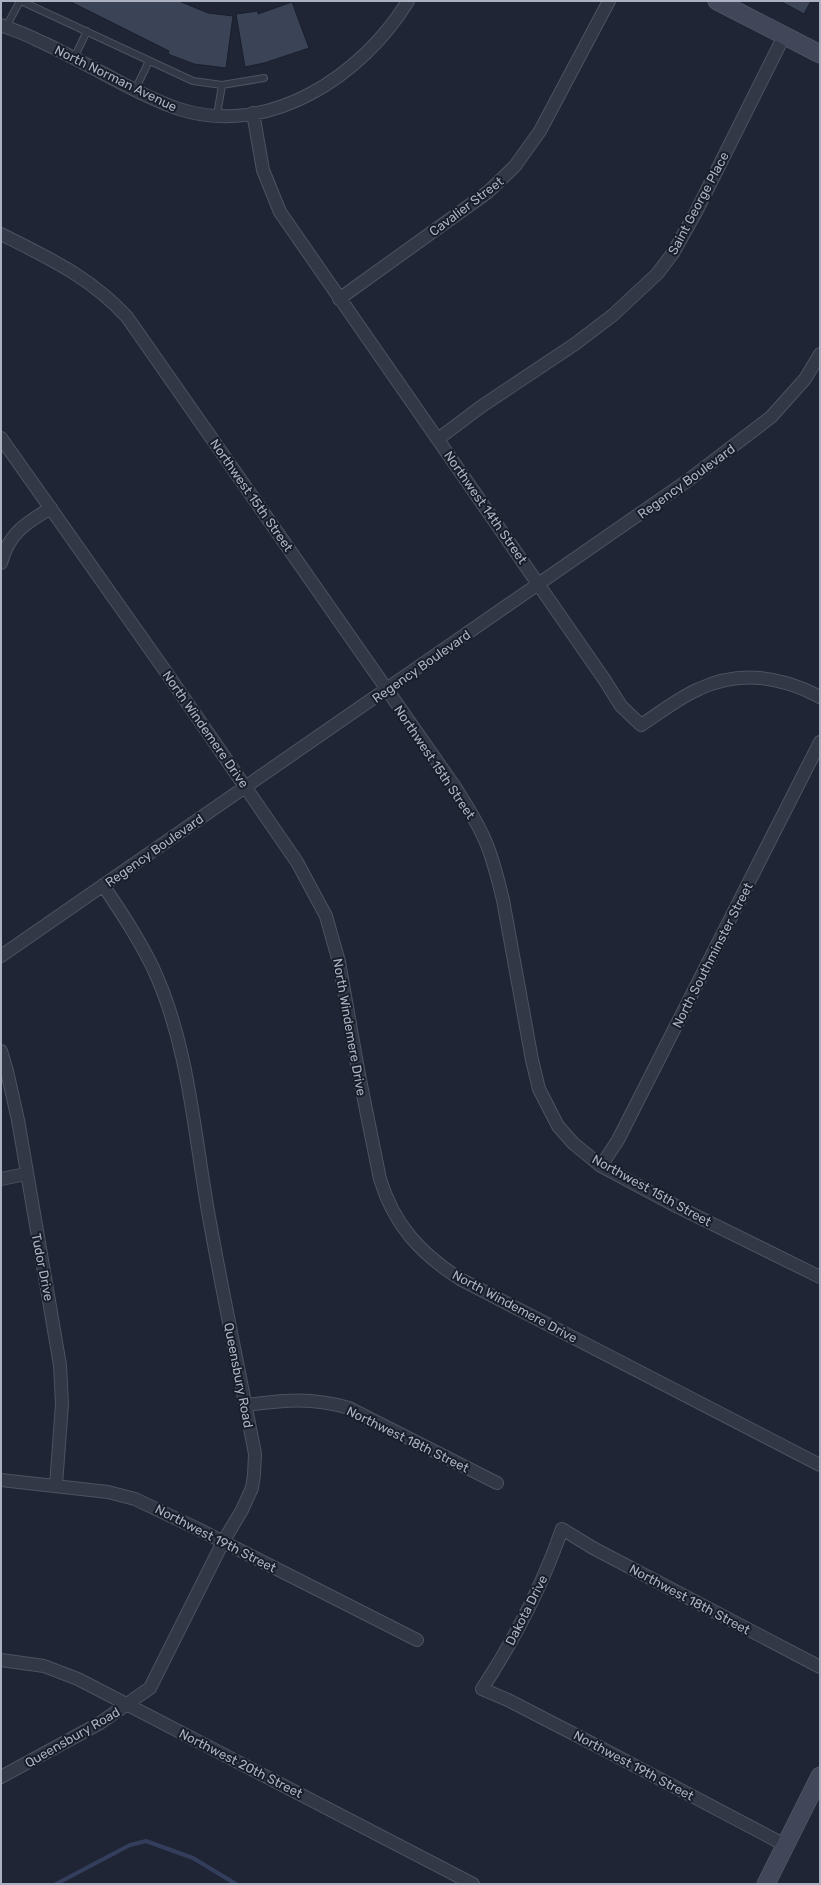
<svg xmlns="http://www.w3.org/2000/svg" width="821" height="1885" viewBox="0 0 821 1885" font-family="Rubik,sans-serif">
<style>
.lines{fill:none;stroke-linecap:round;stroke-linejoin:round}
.stream{stroke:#333e5d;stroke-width:4}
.building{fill:#3b4356;stroke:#1a1f2c}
.lane-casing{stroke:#4d5261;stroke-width:8}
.street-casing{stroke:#4d5261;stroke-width:14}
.secondary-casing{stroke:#4d5261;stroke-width:19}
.lane{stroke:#333846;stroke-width:6}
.street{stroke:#333846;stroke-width:12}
.secondary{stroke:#414659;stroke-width:17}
.labels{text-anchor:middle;stroke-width:4;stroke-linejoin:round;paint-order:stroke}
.street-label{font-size:13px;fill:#adb2c3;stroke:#181d2a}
</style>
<rect width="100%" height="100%" fill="#1f2535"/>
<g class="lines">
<path class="stream" d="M56,1884L130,1845L146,1841L193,1858L236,1884"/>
</g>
<path class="building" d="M69,1H179L208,13L233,16L226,68L194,64L168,54L169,51Z
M780,1H811L804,14Z
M292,2L309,48L264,63L245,67L236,14L258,11V14Z"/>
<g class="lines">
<g class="lane-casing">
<path id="lane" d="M21,1L193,81L222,85L217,115
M6,27L20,1
M74,58L87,31
M222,85L264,78
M135,90L149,61"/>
</g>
<g class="street-casing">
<path id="street" d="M1,25C13,30 26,34 37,40C58,49 77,60 97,70C123,84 150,99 179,109C269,138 362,76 408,1
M253,113L263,170L280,212L604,679L621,706L641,725C660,713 678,698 699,689C739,670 782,676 820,697
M1,234C50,259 89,276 127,317L455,787C465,803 476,820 484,838C493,857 498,880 503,900L532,1060L539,1089L558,1126L573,1143L601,1166L678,1207L820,1277
M339,299L488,192L515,166L540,131L609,1
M1,438L166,672L297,862L326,916L339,962L359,1075L380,1179C394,1225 420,1253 460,1279L820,1465
M438,439L482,406L575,344L613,315L657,274L673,253L696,212L784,36
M1,563C9,533 26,523 51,508
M1,956L687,481L771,417L805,379L820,354
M1,1051L7,1071L18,1120L60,1365L62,1404L56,1485
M601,1166L618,1140L820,742
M1,1179L26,1174
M246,1405C285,1400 311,1397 349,1408L497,1483
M1,1480L108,1492L135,1499L196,1528L417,1640
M1,1660L44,1666L78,1679L473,1884
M1,1777L100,1723L150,1688L223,1542L242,1510L252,1488L254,1475L255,1454C240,1375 223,1296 209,1217C194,1134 189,1045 153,968C139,939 121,912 103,885
M785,1845L601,1748L508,1700L482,1689C514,1640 543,1584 562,1529L593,1548L820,1667"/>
</g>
<g class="secondary-casing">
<path id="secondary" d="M717,1L820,54
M766,1884L820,1776"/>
</g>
<use href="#lane" class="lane"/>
<use href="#street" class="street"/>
<use href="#secondary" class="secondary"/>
</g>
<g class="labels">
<g class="street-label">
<text transform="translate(116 78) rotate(26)" y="5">North Norman Avenue</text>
<text transform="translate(698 203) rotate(-62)" y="5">Saint George Place</text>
<text transform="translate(466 206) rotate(-37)" y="5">Cavalier Street</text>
<text transform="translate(686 481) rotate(-36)" y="5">Regency Boulevard</text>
<text transform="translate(252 495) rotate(55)" y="5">Northwest 15th Street</text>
<text transform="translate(486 507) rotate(55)" y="5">Northwest 14th Street</text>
<text transform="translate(421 666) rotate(-35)" y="5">Regency Boulevard</text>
<text transform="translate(206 729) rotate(55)" y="5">North Windemere Drive</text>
<text transform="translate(435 762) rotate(56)" y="5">Northwest 15th Street</text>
<text transform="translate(154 850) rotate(-35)" y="5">Regency Boulevard</text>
<text transform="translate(712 955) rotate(-63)" y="5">North Southminster Street</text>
<text transform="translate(350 1027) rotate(80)" y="5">North Windemere Drive</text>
<text transform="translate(652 1190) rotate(29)" y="5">Northwest 15th Street</text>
<text transform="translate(43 1267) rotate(79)" y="5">Tudor Drive</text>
<text transform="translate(515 1306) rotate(28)" y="5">North Windemere Drive</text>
<text transform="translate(239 1375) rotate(79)" y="5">Queensbury Road</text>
<text transform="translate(408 1439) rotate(26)" y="5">Northwest 18th Street</text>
<text transform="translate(216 1538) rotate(27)" y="5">Northwest 19th Street</text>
<text transform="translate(690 1599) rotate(28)" y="5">Northwest 18th Street</text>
<text transform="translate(526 1610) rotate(-63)" y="5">Dakota Drive</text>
<text transform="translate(72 1737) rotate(-30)" y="5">Queensbury Road</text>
<text transform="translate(241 1763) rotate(27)" y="5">Northwest 20th Street</text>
<text transform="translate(634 1765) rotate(28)" y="5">Northwest 19th Street</text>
</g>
</g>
<rect width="821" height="1885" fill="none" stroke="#adb2c3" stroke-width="4"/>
</svg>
